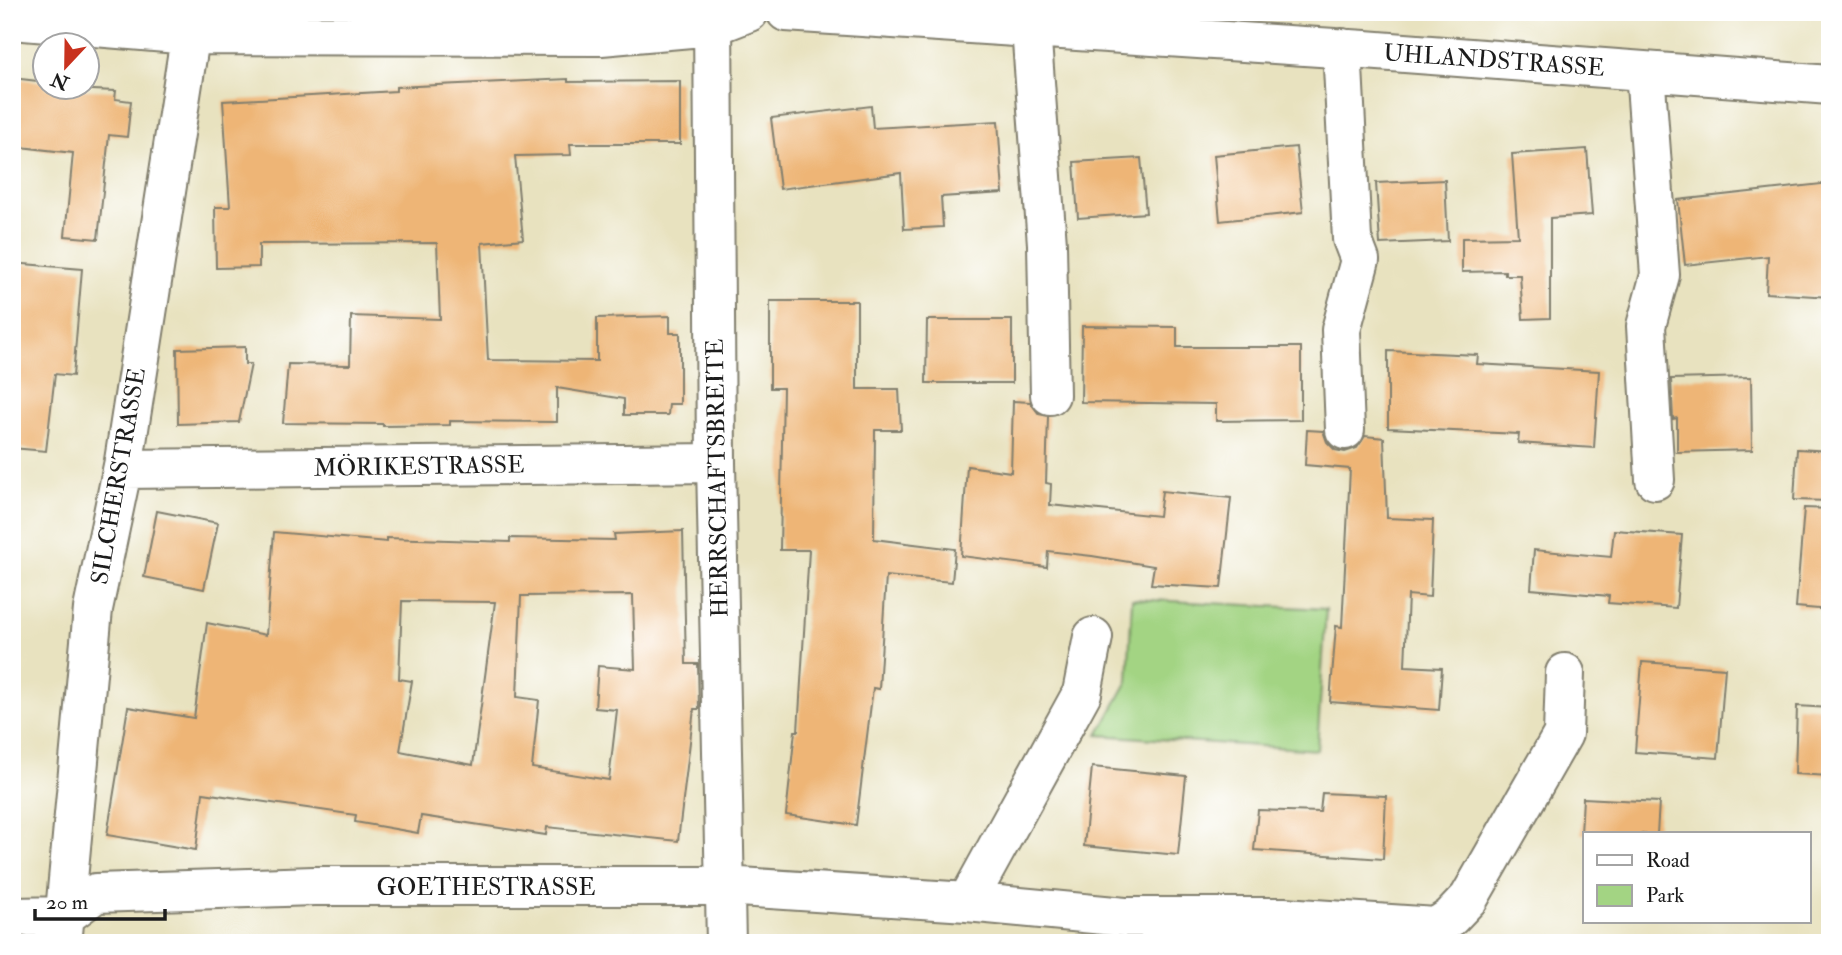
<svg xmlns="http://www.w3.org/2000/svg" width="1842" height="955" viewBox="0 0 1842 955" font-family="'IM FELL Double Pica',serif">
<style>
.green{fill:#a3d483;stroke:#607850;stroke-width:2}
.building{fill:#eeb576;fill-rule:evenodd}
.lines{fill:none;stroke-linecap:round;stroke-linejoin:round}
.minor-casing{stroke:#827f6e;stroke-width:42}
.minor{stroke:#fff;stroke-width:38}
.labels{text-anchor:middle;stroke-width:6;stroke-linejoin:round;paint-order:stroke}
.street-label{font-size:24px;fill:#1c1c1c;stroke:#fff}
</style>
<rect width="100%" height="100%" fill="#fff"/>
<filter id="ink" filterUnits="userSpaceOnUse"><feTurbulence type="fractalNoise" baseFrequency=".0143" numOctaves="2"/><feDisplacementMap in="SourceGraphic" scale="14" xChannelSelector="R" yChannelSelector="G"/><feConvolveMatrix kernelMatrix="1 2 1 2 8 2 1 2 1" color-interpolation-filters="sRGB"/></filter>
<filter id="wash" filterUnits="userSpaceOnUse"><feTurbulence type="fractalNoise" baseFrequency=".00686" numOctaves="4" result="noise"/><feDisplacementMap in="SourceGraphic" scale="28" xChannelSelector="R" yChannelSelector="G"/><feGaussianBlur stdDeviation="1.57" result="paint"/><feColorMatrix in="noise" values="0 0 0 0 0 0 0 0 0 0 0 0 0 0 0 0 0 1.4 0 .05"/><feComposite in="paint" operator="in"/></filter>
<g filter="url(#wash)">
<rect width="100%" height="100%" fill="#e8e2bf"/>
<path class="green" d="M1132,599L1326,609L1317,750L1098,735L1128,681Z"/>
<g id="blocks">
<path class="building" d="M12,78L46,82V88L116,91L115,99L131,101L127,137L109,135L98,239L65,236L73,153L12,146Z
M568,79V82L680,81V144H570L571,155L515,156L523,239L482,243L488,360L597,361V318L670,316V333H680V404H669L668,415H624V399L557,388V422L450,421V425L383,426V424L283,423L288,364L350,365L351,316L440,319L437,243L259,244V267L216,268L215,207H230L223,101L396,91V87Z
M871,106L873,128L998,121L1003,193L941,197L943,227L904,229L901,173L780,189L771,118Z
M1296,147L1303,212L1220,221L1214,155Z
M1587,149L1592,215L1550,218V318L1523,319L1520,275H1505V271L1462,272V238L1518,237L1512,154Z
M1141,158L1146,213L1078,218L1074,162Z
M1445,180L1448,241L1380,244L1376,183Z
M1830,183V297L1766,293L1768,256L1685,265L1678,200Z
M12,263L82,269L73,376L55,374L46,451L12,448Z
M770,301H857V389H899L901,430H875L874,539L955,549L952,582L886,576L879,689L873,688L856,825L786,815L795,731H798L809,550H780L783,388H770Z
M927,320H1012V383H926Z
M1082,326L1177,327V347H1301V420L1216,421V404L1081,402Z
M245,347V364H251L239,422L178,424L177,349Z
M1388,351L1478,355L1477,364L1599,371L1594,448L1518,443L1519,434L1388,428Z
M1751,377L1752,450L1677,452V418L1673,419L1671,379Z
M1013,401L1030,402L1039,414L1048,416L1046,483L1051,484L1050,505L1159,516L1162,491L1231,498L1221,588L1151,584L1154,566L1092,556L1048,551L1047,567L961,556L967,466L1011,472Z
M1307,430L1323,431L1327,442L1335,450L1345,452L1357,448L1365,436L1384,438L1387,518L1433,520L1430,597L1408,595L1405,666L1442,668L1439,710L1330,702L1336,626L1342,627L1350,469L1305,465Z
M1797,449L1830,451V501L1794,500Z
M1804,508L1830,509V610L1796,607Z
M157,511L218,523L204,589L144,577Z
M1614,530L1682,535L1676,608L1608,603L1609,596L1531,589L1534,550L1611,557Z
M683,531L686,664H698L699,709H694L678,841L547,827L546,835L421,816L418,833L355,822L356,815L203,793L196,850L107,835L128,707L194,718L207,623L266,635L274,532L387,542V538L510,542V538L615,540L614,534ZM633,595L635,669L598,666L595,708L617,710L609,780L532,768L539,700L517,697L521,596ZM402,601L495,602L473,765L400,751L412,681L399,679Z
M1642,662L1725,668L1718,758L1635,752Z
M1797,706L1830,708V776L1795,774Z
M1092,767L1186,776L1178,855L1084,846Z
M1322,793L1386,796L1383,859L1254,850L1258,810L1320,812Z
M1583,798L1659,802L1657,834H1581Z"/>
</g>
</g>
<g filter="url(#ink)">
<use href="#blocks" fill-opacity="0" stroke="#827f6e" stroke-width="2"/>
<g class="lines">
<g class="minor-casing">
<path id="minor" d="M713,12L716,463L726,943
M786,12L1365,50L1830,85
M12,20L190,35L601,36L713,26L749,12
M1031,28L1047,244L1050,395
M1342,48L1352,239L1360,260L1341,330L1345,430
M1645,71L1660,275L1646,326L1655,480
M123,469L716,463
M967,902L1082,693L1093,637
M12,917L65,916L96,893L314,886H725L967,902L1125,917H1284L1436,927L1451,917L1469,898L1563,734L1565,673
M63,934L93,609L124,461L194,12"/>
</g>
<use href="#minor" class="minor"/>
</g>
</g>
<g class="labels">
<g class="street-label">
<text transform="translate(1494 60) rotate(4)" y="8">UHLANDSTRASSE</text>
<text transform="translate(419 466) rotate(-1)" y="8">MÖRIKESTRASSE</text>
<text transform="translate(118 476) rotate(-80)" y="8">SILCHERSTRASSE</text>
<text transform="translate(717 478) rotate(-91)" y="8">HERRSCHAFTSBREITE</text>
<text x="486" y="895">GOETHESTRASSE</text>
</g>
</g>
<rect width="1842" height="955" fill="none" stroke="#fff" stroke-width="42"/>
<rect x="1583" y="832" width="228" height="91" fill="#ffffff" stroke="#a4a4a4" stroke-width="2"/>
<rect x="1597" y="855" width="35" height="10" fill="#ffffff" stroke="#a4a4a4" stroke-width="2"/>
<text x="1646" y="867" font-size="21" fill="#1c1c1c">Road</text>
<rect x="1597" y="885" width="35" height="21" fill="#a3d483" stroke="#a4a4a4" stroke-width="2"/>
<text x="1646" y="902" font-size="21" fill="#1c1c1c">Park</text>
<g transform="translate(66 66) rotate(202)"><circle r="33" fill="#ffffff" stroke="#a4a4a4" stroke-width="2"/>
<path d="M0-5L12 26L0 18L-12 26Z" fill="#c8321e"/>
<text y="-10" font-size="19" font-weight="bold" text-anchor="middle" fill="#1c1c1c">N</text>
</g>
<path d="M35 909v10h130v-10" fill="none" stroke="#1c1c1c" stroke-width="3.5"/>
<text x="46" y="909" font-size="21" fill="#1c1c1c" stroke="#ffffff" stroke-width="5" paint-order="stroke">20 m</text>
</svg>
